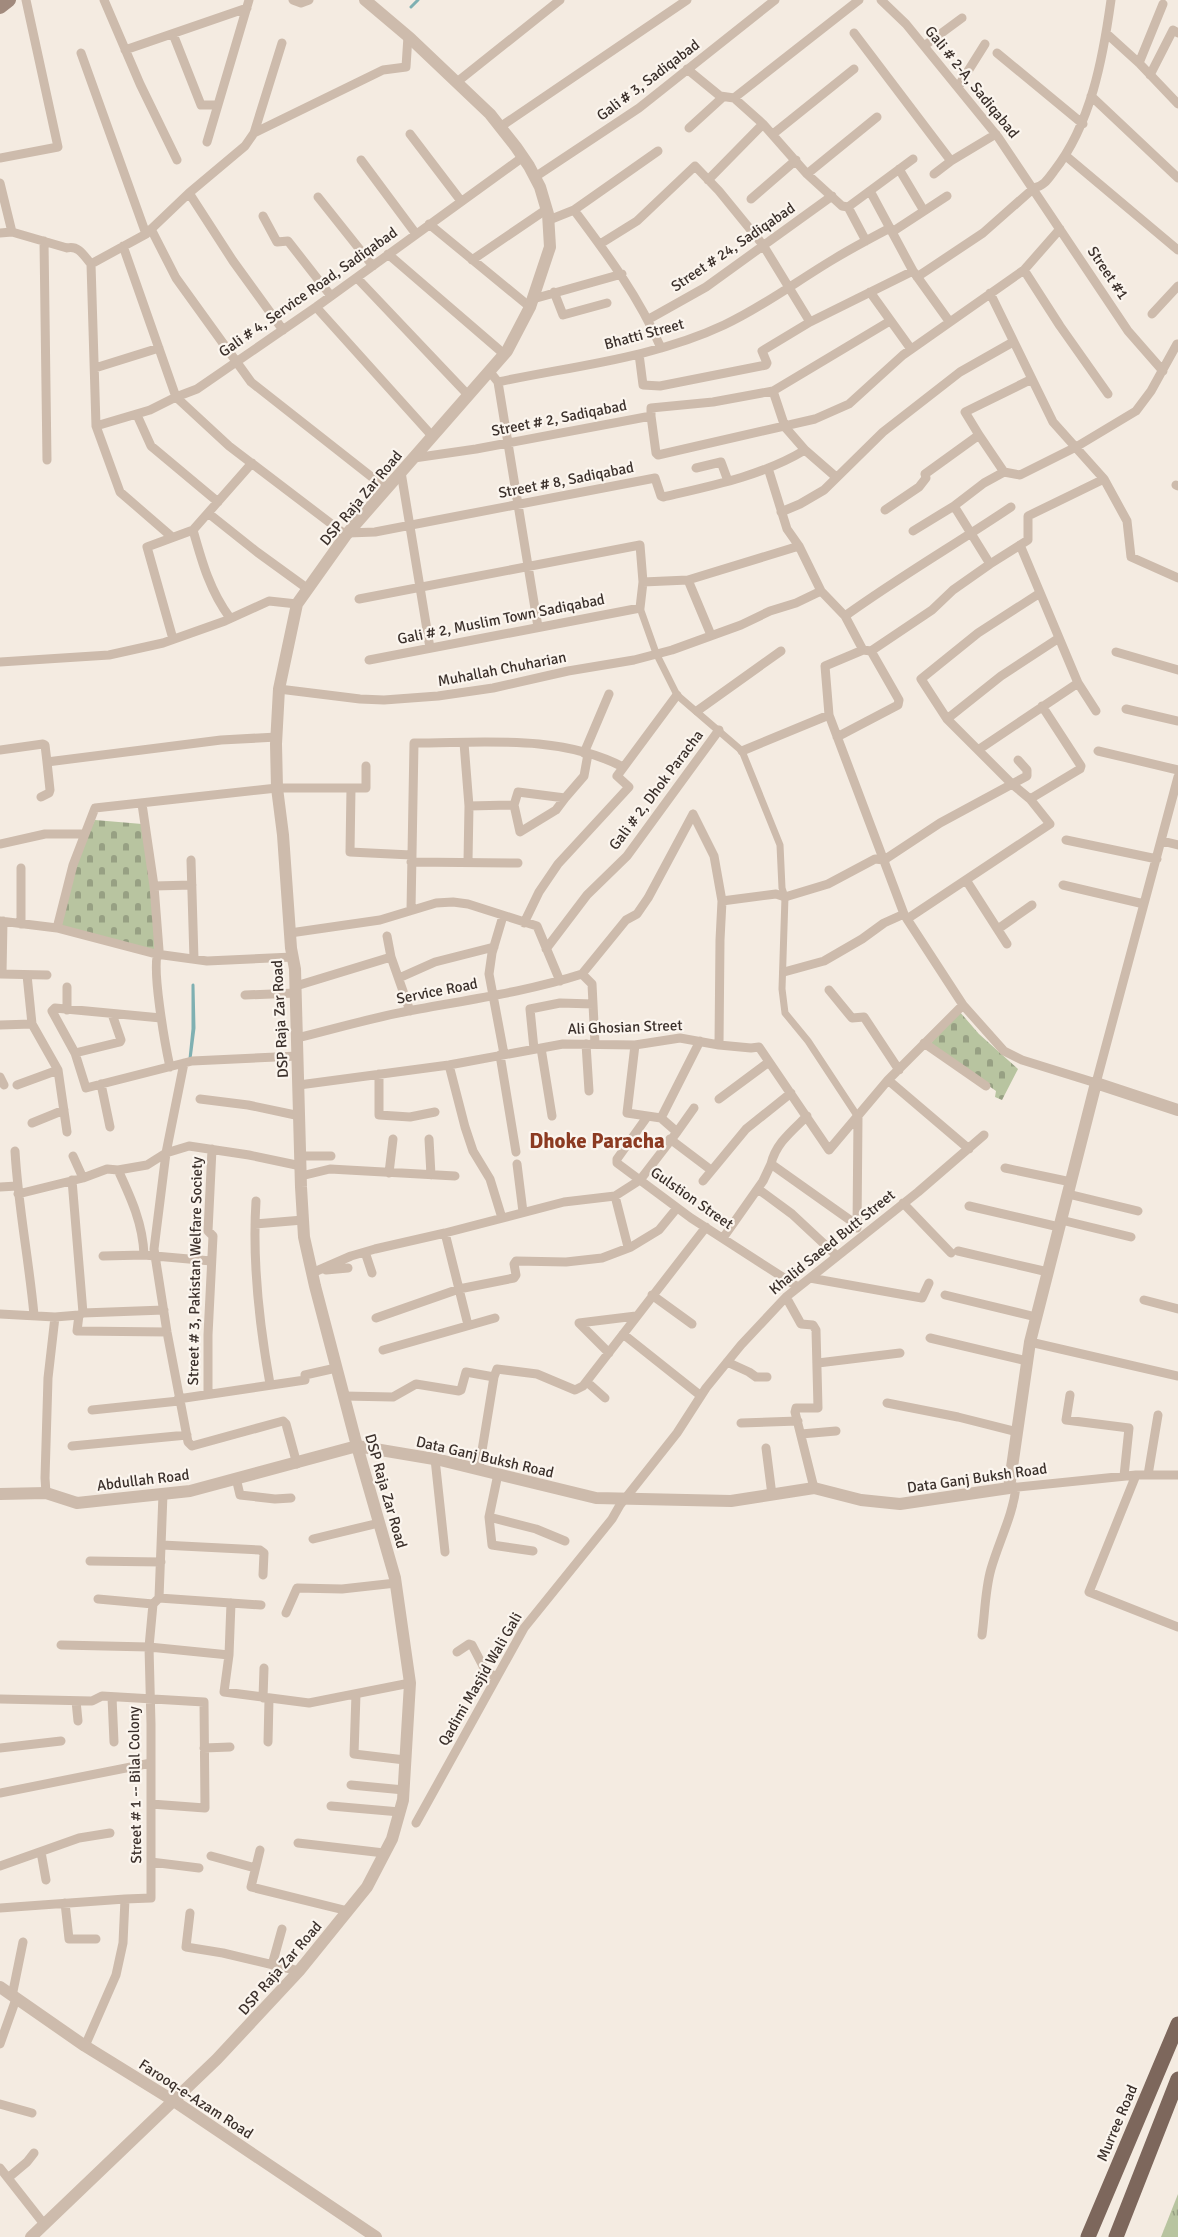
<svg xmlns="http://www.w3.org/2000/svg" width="1178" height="2237" viewBox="0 0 1178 2237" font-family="Signika,sans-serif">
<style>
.cemetery{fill:url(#cemetery-stones)}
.park{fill:url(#park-tufts)}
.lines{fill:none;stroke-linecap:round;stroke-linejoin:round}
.stream{stroke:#7fb0b2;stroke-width:3}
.pedestrian{stroke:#cdbbac;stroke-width:7}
.minor{stroke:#cdbbac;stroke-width:9}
.tertiary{stroke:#cdbbac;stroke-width:12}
.secondary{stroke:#a18a7d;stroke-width:14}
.primary{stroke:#7d675c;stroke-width:15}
.labels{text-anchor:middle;stroke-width:4.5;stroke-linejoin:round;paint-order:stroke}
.street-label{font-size:15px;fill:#3b302b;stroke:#fbf5ee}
.district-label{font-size:21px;font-weight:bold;fill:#8c3b22;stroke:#fbf5ee}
</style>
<defs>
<pattern id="cemetery-stones" width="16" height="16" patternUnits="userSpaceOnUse" patternTransform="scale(1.5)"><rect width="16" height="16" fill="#b8c4a0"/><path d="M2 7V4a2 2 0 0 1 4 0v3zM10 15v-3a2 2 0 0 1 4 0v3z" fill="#97a083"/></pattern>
<pattern id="park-tufts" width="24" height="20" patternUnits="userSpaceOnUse" patternTransform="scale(1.5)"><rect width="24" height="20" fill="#b8c4a0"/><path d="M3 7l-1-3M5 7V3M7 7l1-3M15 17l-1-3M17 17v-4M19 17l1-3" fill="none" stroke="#97a083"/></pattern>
</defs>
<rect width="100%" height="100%" fill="#f4ebe1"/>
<path class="cemetery" d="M95,820L142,824L151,877L155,951L60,926L80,849Z
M959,1011L979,1034L1018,1069L1002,1100L995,1097L996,1091L930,1044Z"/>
<path class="park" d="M1178,2194V2237H1161Z"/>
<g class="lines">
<path class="stream" d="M411,7L418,0
M193,985L194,1028L190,1059L193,1029Z"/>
<path class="pedestrian" d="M640,608L656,653L677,695L742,751L780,845L782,888L785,897L782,989L785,1013L808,1041L858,1117"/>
<path class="minor" d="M104,0L140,84L177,160
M293,0L301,3L309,0
M881,0L906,24L998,137L1128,331L1163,371
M854,33L951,161L996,134
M173,34L201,105H218
M1107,34L1139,63L1178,104
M924,46L962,18
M125,50L247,8
M81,53L146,234
M997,53L1083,124
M1139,63L1163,4
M687,69L720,96L734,98L763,124L807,174L842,206L848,207L866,241
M1150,75L1173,30L1178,33
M457,82L560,0
M958,87L985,44
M1091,96L1178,178
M734,98L859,0
M500,127L687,0
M689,128L723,97
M254,133L282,43
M410,134L461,201
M773,134L854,69
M207,142L249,0
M1066,156L1178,250
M0,158L58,147L26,0
M361,160L416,234
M899,169L924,211
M807,174L877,117
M934,174L951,161
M535,177L639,108L775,0
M708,180L763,124
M0,183L12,232L0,233
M870,191L913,271L949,321
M318,197L373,266
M751,199L796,160
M848,207L913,159
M574,210C607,254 639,297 661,348
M263,216L277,242L288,241L331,296
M549,220L574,210L658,151
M429,224L530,307
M151,229L176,278L251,382L387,489
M12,232L67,248C79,245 84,256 91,264L96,426L120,492L172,537
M892,232L947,196
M44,241L47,460
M600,244L637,221L695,166L719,191L763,245L810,322
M123,246L176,397L229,446L346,535
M388,254L504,354
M472,260L547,209
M91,264L146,234L189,193
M1024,270L1060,326L1108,394
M917,277L983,233L1034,188C1044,186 1048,179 1054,171C1091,124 1103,58 1111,0
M357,278L469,396
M554,292L563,315L607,303
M870,292L911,349
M990,293L1053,422L1104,479L1127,521L1131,557L1178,578
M533,299L622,274
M316,307L433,437
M1152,314L1178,286
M649,319L706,287L832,196
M283,330L233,261L189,193L245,146L254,133L383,70L406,67L408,36
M639,354L643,385L660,386L766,365L767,363L762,351L810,322L913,271
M95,368L159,348
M490,372L498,382L538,627
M498,382C573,366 654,358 724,325C763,307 797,281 834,259C852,248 871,238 890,228
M773,391L785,427L805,450
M137,415L151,446L218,502
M651,416L656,453L658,455L815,419L849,404L903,355L1024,270L1060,229
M96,426L150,410L176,397L197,389L316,307L523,157
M979,435L965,412L1032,379
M414,458L476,449L651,416V408L713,402L773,391L890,321
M696,468L721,462L728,481
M768,468L787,529L799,546L821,591L845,616L863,650
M401,472L430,648
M1176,485L1178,486
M954,506L990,564
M885,510L919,487L926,478L925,474L979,435L1004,472
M781,512L800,504L824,490L883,432L960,372L1013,342
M208,513L257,552L308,589
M193,530C202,562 210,591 230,618
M913,531L954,506L984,483L1004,472L1020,475L1076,447L1136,411L1151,391L1177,344
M348,533L375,532L655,478L661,496L663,497C711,486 762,476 805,450L836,477
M1020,545L1078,683L1096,711
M688,580L711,635
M359,599L640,545L643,582
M845,616C899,577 956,544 1011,507
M173,639L147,547L193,530L252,463
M871,651L932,610L953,590L990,564L1028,540V516L1104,479
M1116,652L1178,670
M369,660L640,608L643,582L688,580L799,546
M0,662L109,655L163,643L225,621L269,601L297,604
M279,689L360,699L384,700L438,696L493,688L568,671L634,660L672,650L741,625L770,611L796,603L821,591
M1126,709L1178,721
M697,711L781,651
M947,719L1001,676L1059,638
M837,737L898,705L899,700L871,651L863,650L825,666L829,715L904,914L907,919L963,1005L1004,1051L1022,1060L1096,1083L1178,777
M464,743L469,806L468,861
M0,750L43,744L45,745L47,762L221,740L277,737
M978,750L1078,683
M742,751L829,715
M1098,751L1178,770
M584,753L609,694
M351,788L350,852L411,855
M41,797L49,793L50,790L47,762
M565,798L584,776L588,754
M1030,799L1080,769L1081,766L1042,706
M142,804L154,886L159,950C150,963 166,1049 170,1067
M469,806L514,805L518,792L565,798L556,810L520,832L514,805
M693,814L714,856L722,901L720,940L719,1045
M1066,840L1157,859
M1162,841L1178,845
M0,844L45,834H84
M191,860L194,959
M411,862L518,863
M21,868V924
M966,880L1007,944
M1063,885L1144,904
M154,886L192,885
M722,901L776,894L785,897L828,884L875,859L884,860L940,823L1027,776V770L1018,760
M411,910L414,743C482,743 560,734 623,767
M503,916L492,953L489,974L504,1054
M907,919L1050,824L1030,799L1012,784L947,719L921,679L978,633L1040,593
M0,921L57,928L156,954L207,961L293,957
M524,923L539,892L558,864L629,787L617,776L677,695
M57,928L73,865L95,808L277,788H366V766
M998,929L1032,905
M290,933L380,920L436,903L453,902L468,904L537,926L560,981
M387,936L391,957
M546,949L587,895L627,856L719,730
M784,972L824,961L862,939L884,923L904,914
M0,974L47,975
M2,974L3,921
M582,974L626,920L637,914L648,898L693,814
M582,974L592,984L595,1044
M27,975L32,1024L58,1070L67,1132
M399,978L435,962L494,947
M296,986L391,957L410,1011
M829,990L852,1018L864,1017L899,1070
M245,995L296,993
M67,1010V987
M161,1018L55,1008L52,1011L75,1053L86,1088L192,1061L298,1056
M0,1025L32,1024
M297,1038C338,1028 378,1016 419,1009C473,999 529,991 582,974
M924,1043L986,1086
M586,1044L589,1091
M541,1048L552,1116
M534,1049L530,1009L560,1003L593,1004
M75,1053L120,1042L121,1040L112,1014
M500,1055L516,1152
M184,1063L166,1153L154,1249L167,1332L188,1442L192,1446L283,1421L286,1424L297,1464
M449,1065L465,1127L473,1151L490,1179L502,1218
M379,1074V1115L410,1117L435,1112
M0,1077L4,1085
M888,1080L969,1149
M101,1084L110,1127
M17,1085L58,1070
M299,1085L449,1065L563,1044L635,1045L680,1038L719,1045L751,1048L759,1047L829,1150L888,1080L963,1005
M200,1099L248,1105L300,1116
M719,1099L769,1062
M807,1116C792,1131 776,1143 771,1164L857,1225
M647,1117L617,1159V1163L691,1218L798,1287
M661,1118L700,1041
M32,1123L64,1110
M677,1132L694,1108
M429,1139L431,1175
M670,1139L711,1170
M15,1151C18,1206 29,1260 34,1315
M73,1156L83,1178
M300,1156H331
M517,1164L523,1212
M1005,1168L1071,1182
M118,1170C131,1198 143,1224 144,1255L211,1261
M389,1173L393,1139
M301,1176L330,1169L455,1176
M72,1180L83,1313
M703,1181L746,1129L791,1093
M0,1187L17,1186
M758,1189L792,1214L837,1256
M18,1194L83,1178L107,1169L118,1170L147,1165L166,1153L189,1146L249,1155L301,1166
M1068,1194L1138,1211
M615,1196L628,1247
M256,1201C252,1263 259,1323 270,1384
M903,1203L951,1253
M969,1206L1059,1227
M1061,1220L1131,1237
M255,1224L303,1220
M857,1228L858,1117
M445,1233L468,1325
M723,1238L763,1181L771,1164
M958,1251L1048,1272
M365,1252L372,1273
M103,1256L144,1255
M326,1270L348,1268
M312,1273L351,1256L375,1249L445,1233L564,1202L615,1196L640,1180L677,1132L661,1118L627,1113L635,1045
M810,1278L922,1298L929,1283
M652,1295L692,1324
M945,1295L1036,1317
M786,1297L801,1324L813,1325L816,1330L818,1408H796L795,1412L814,1488
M1144,1300L1178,1309
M0,1314L55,1317L79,1315L83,1313L164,1310
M79,1315L77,1331L167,1332
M376,1318L459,1289L514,1278L516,1275L514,1264L516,1261L566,1262L602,1258L631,1247L659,1230L677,1208
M623,1334L701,1396
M930,1338L1027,1361
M1030,1342L1178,1376
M383,1350L495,1318
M609,1353L579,1323L636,1316
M727,1362L749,1372L756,1377H767
M818,1363L900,1353
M587,1382L605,1398
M208,1394V1335L213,1236L208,1231L212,1149
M1070,1395L1066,1420L1129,1428L1124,1476
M344,1396L393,1397L416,1384L459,1391L461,1390L466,1372L494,1377L497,1369L537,1374L575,1390L583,1386L706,1227
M178,1399L305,1380V1375L336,1368
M887,1403L958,1417L1017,1432
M92,1410L179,1401
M741,1423L798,1421
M801,1434L836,1431
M72,1446L187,1435
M766,1448L772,1495
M435,1459L445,1552
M479,1469L494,1377
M498,1474L489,1517L492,1545L533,1551
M1136,1475L1089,1592L1178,1627
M1148,1475L1158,1415
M236,1478L240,1495L275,1499L291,1498
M1009,1488L1136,1475H1178
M46,1493L45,1478L48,1378L55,1317
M489,1517L536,1529L565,1541
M313,1539L379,1523
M162,1545L260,1550L264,1553L263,1575
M90,1561L161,1562
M159,1598L261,1605
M98,1599L153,1604
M231,1603L229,1655L224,1692L309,1703L410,1683
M286,1613L297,1588L342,1589L396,1583
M982,1635C985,1613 985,1590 991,1569C999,1541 1013,1515 1016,1487
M61,1645L149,1647L229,1655
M457,1652L469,1644L472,1645L484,1668L496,1678
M356,1694L354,1754L405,1760
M112,1697L114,1742
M263,1698L264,1668
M0,1699L92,1701L102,1696L204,1702L205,1808L151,1804
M76,1701L78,1721
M268,1742L269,1699
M0,1748L61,1741
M204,1748L230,1747
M351,1785L404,1790
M0,1793L151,1763
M331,1806L400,1812
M416,1823L524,1628L612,1519L620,1505L677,1433L706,1388L741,1345L786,1297L918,1192L984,1135
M298,1843L384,1853
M260,1850L251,1887L348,1911
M41,1852L46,1880
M211,1856L255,1868
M151,1862L199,1868
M0,1866L79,1838L110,1833
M65,1903L69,1939H96
M0,1908L125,1899
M190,1913L186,1947L223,1953L299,1971
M272,1965L282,1929
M12,1996L23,1942
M0,2044L16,1999
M85,2046L116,1975L123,1943L125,1899L151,1898V1724L149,1647L153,1604L159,1598L163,1494
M0,2104L32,2113
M0,2168L44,2224
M8,2178L27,2162L34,2153"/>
<path class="tertiary" d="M0,1494L46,1493L77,1503L190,1491L357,1446L440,1460L596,1498L731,1501L814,1488L861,1500L900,1504L1009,1488L1030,1342L1096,1083L1178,1110
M0,1987L85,2046L174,2101L376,2237
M31,2237L217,2059L299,1971L367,1887L392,1839L403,1800L410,1683L395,1578L357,1446L315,1286L304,1237L301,1187L295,969L291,948L283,835L277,788L276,744L279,689L297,604L346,535L507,351L530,307L550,247L548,214L540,187L529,166L516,147L490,114L410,38L365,0"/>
<path class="secondary" d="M0,7L9,0"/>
<path class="primary" d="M1088,2237L1178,2024
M1116,2237L1178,2079"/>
</g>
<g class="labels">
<g class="street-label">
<text transform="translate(648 80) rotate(-37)" y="5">Gali # 3, Sadiqabad</text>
<text transform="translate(972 82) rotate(51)" y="5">Gali # 2-A, Sadiqabad</text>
<text transform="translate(733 247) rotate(-34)" y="5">Street # 24, Sadiqabad</text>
<text transform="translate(1108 273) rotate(56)" y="5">Street #1</text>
<text transform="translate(308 292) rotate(-35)" y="5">Gali # 4, Service Road, Sadiqabad</text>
<text transform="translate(644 334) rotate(-15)" y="5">Bhatti Street</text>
<text transform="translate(559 418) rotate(-11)" y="5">Street # 2, Sadiqabad</text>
<text transform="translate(566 480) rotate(-11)" y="5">Street # 8, Sadiqabad</text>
<text transform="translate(361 498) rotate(-50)" y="5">DSP Raja Zar Road</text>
<text transform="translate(501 619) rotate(-11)" y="5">Gali # 2, Muslim Town Sadiqabad</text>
<text transform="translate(502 669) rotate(-11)" y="5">Muhallah Chuharian</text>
<text transform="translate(656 790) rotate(-53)" y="5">Gali # 2, Dhok Paracha</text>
<text transform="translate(437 991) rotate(-11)" y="5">Service Road</text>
<text transform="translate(280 1019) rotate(-93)" y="5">DSP Raja Zar Road</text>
<text transform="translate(625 1027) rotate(-2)" y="5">Ali Ghosian Street</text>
<text transform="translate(692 1198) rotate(35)" y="5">Gulstion Street</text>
<text transform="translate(832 1242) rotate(-39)" y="5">Khalid Saeed Butt Street</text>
<text transform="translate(195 1271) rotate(-89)" y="5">Street # 3, Pakistan Welfare Society</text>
<text transform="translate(485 1457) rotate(13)" y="5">Data Ganj Buksh Road</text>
<text transform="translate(977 1478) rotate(-8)" y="5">Data Ganj Buksh Road</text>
<text transform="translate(143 1480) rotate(-7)" y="5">Abdullah Road</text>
<text transform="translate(386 1491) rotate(74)" y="5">DSP Raja Zar Road</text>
<text transform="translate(480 1679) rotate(-60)" y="5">Qadimi Masjid Wali Gali</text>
<text transform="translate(135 1785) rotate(-91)" y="5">Street # 1 -- Bilal Colony</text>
<text transform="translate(280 1968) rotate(-49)" y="5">DSP Raja Zar Road</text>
<text transform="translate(196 2099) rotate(33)" y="5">Farooq-e-Azam Road</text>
<text transform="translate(1117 2123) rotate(-67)" y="5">Murree Road</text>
</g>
<g class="district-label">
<text x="597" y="1148">Dhoke Paracha</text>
</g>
</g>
</svg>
